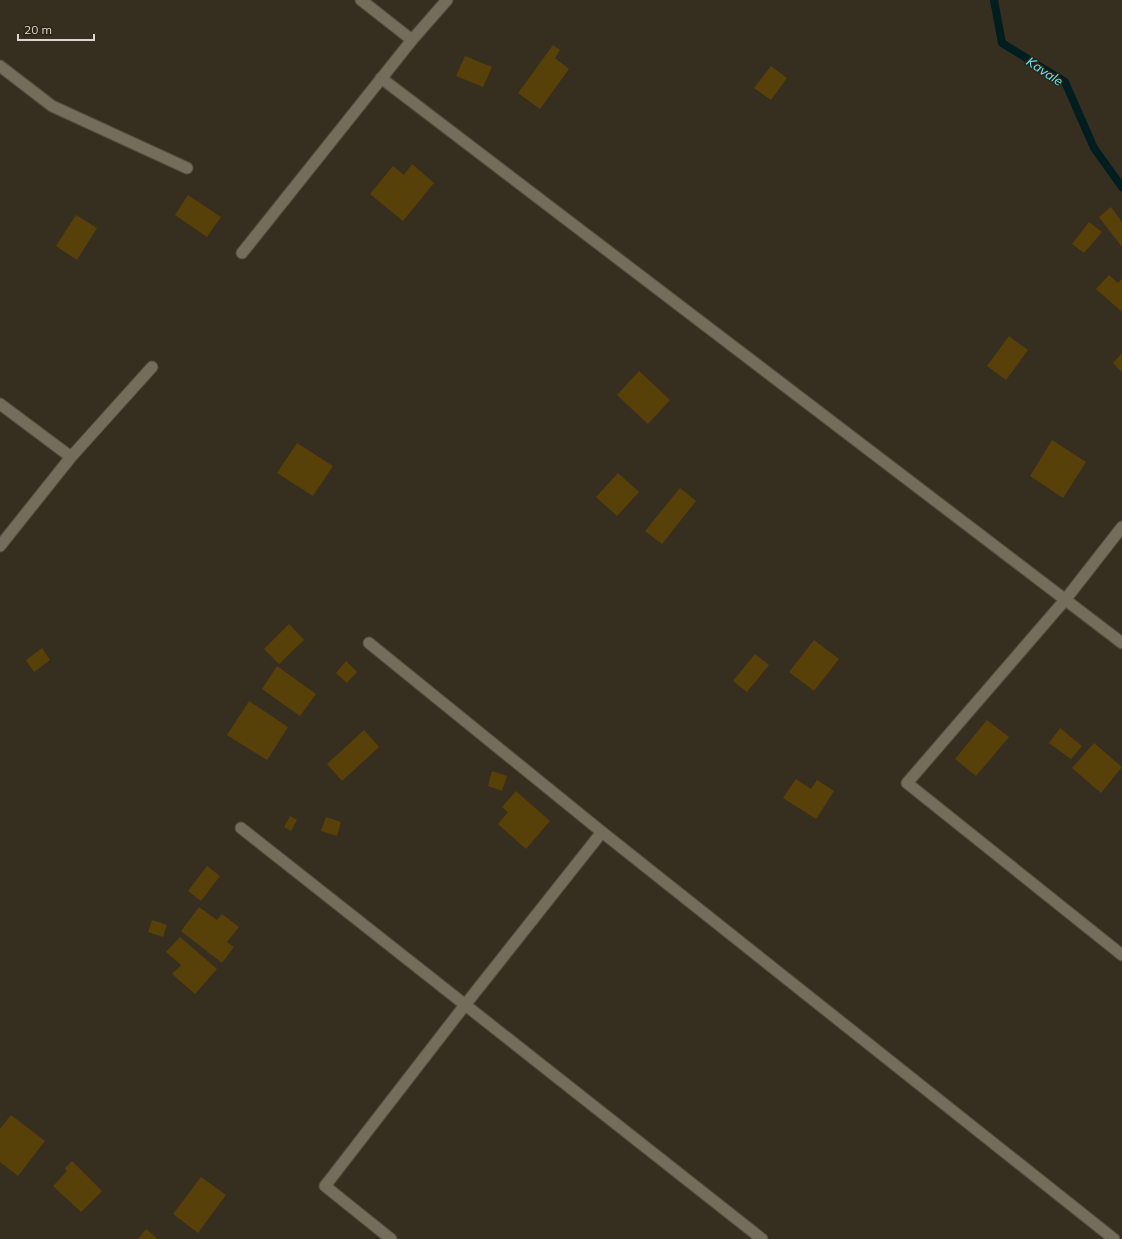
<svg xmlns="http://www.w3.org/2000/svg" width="1122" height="1239" viewBox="0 0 1122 1239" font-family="Mulish,sans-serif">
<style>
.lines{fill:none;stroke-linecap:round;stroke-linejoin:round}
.stream{stroke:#001e20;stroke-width:8}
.building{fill:#574108}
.minor-casing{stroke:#534d40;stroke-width:13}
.minor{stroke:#756d5c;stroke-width:11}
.labels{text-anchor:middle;stroke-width:3;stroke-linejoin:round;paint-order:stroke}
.water-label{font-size:13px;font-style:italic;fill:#5beff7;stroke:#2c2516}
</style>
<rect width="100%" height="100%" fill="#362f20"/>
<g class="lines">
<path class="stream" d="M994,0L1002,43L1065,82L1094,148L1122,187"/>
</g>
<path class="building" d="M553,45L560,50L555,58L569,69L540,109L518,93Z
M465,56L492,67L483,87L456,76Z
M771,66L787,78L771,100L754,88Z
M412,164L434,183L403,221L370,194L393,166L404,175Z
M188,195L221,217L207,237L175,215Z
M1111,207L1122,222V247L1099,217Z
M76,215L97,228L77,260L56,246Z
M1089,222L1102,232L1084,253L1072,244Z
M1109,275L1118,283L1122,279V312L1096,289Z
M1009,336L1028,350L1006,380L987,366Z
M1122,353V372L1113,363Z
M639,371L670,400L648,424L617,395Z
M1052,440L1086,462L1063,498L1030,476Z
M297,443L333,466L313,496L277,473Z
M618,473L639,492L617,516L596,497Z
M680,488L696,501L662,544L645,531Z
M289,624L304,640L279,664L264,649Z
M814,640L839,659L814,691L789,672Z
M42,648L50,660L34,672L26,660Z
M755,654L769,665L747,692L733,681Z
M346,661L357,672L347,683L336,673Z
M277,666L316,694L300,716L262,689Z
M249,701L288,727L267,760L227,735Z
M987,720L1009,737L976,776L955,759Z
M1060,728L1082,746L1071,759L1049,743Z
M364,730L379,747L342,781L327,764Z
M1094,743L1122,767L1101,793L1072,768Z
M492,771L507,776L502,791L488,786Z
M796,779L811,789L817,780L834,791L816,819L783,798Z
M516,791L550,821L526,849L498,824L508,812L502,807Z
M290,816L297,820L291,831L284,827Z
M326,817L341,822L337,836L321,831Z
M207,866L220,876L201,901L188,891Z
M199,907L217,920L222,914L239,927L227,942L234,947L222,963L181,931Z
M152,920L167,925L163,937L148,932Z
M180,937L217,969L195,994L172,974L181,965L166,952Z
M11,1115L45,1141L18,1176L0,1162V1129Z
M72,1161L102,1191L81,1212L53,1186L67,1171L65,1168Z
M201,1177L226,1195L198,1233L173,1214Z
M146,1229L158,1239H138Z"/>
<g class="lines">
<g class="minor-casing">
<path id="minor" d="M361,0L412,40
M0,66L52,106L187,168
M381,78L1122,643
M242,253L412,40L447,0
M0,404L71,457
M1122,527L1065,600L907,783L1122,955
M0,546L71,457L152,367
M369,643L602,832L1114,1239
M241,828L762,1239
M391,1239L325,1186L465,1005L602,832"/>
</g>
<use href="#minor" class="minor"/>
</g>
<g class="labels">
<g class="water-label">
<text transform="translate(1045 71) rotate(34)" y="5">Kavale</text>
</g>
</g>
<path d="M18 34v6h76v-6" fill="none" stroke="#dcd7ce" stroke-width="2"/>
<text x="24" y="34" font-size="12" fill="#dcd7ce" stroke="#2c2516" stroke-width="3" paint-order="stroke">20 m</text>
</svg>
